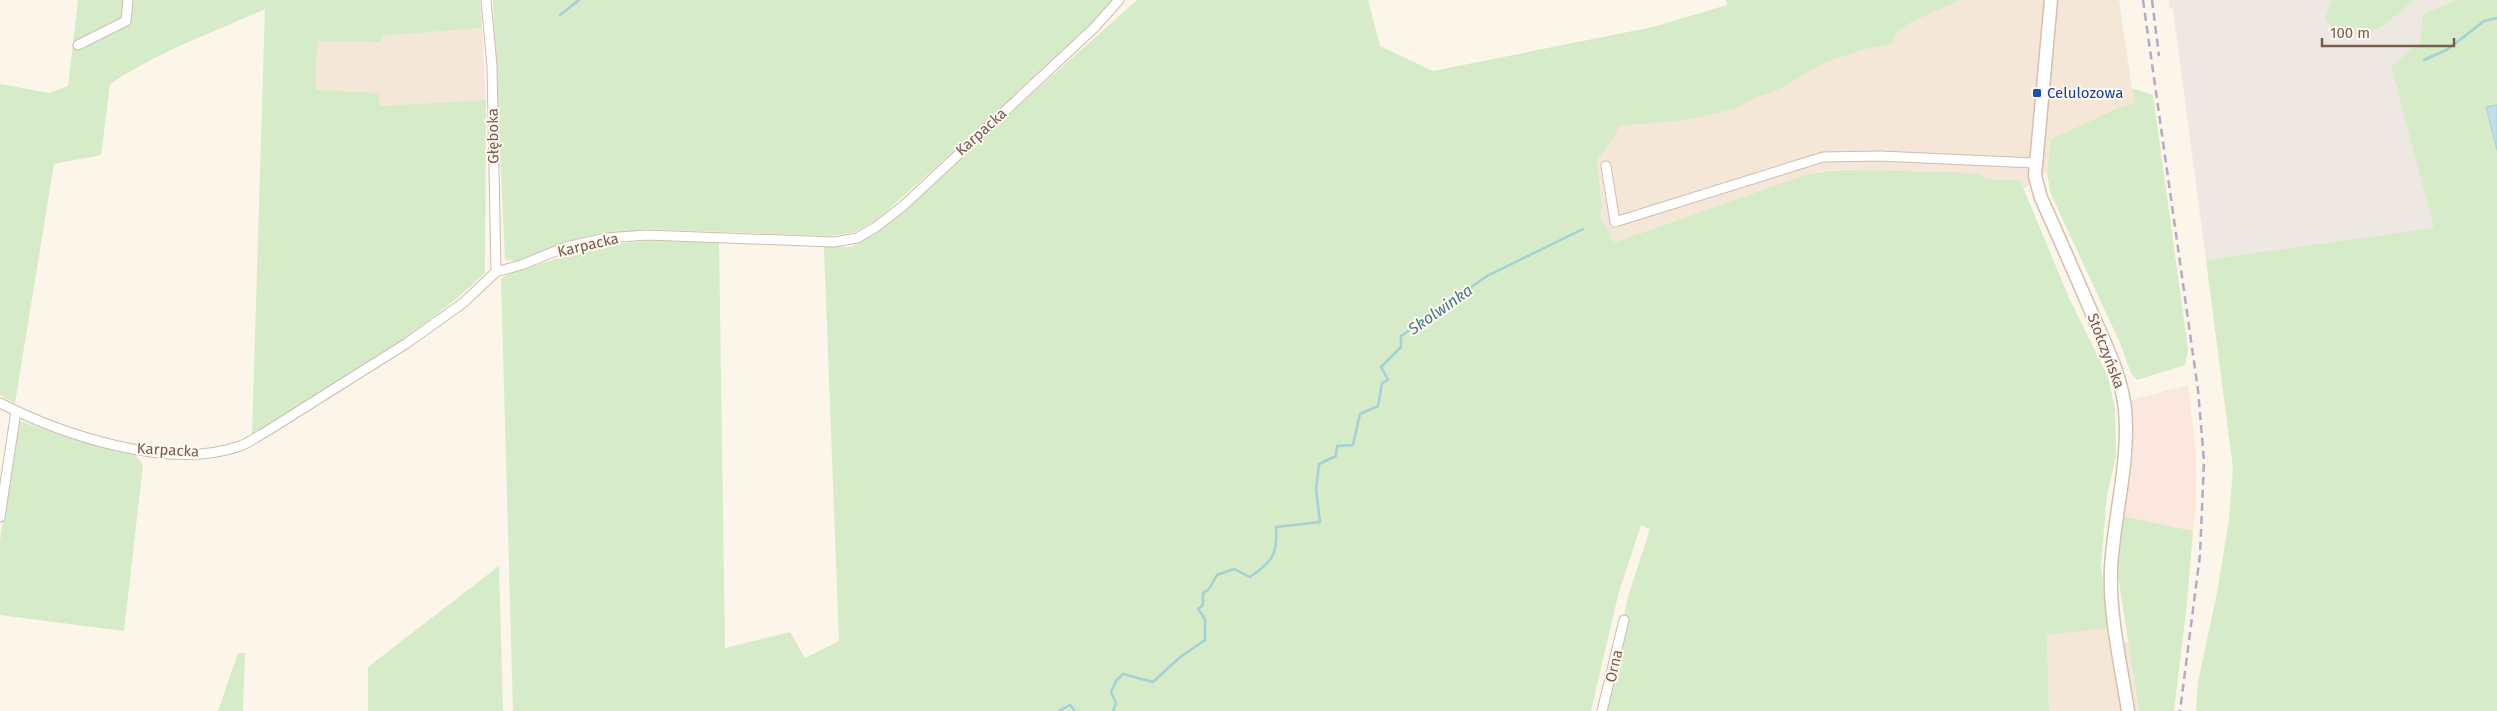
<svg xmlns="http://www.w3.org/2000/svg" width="2497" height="711" viewBox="0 0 2497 711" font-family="'Fira Sans',sans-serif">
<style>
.residential{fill:#f4e7d8}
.commercial{fill:#fce7de}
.industrial{fill:#eee8e3}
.green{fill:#d6ebc8}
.water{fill:#bee1e7;stroke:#a4d0d8}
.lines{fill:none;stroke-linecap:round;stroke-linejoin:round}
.stream{stroke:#a4d0d8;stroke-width:2.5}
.street-casing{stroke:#cfbdaf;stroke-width:11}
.secondary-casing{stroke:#d5bfaf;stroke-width:15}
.street{stroke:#fff;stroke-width:9}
.secondary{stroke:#fff;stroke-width:12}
.rail{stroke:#b8a7c7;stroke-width:2.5;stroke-dasharray:8 5;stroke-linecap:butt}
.transit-dot{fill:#1a4fb4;stroke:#fff9f1;stroke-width:2}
.labels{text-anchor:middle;stroke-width:4;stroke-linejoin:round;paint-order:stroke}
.transit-label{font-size:15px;fill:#164399;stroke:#fff9f1;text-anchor:start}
.street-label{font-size:15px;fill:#785c4d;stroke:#fff9f1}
.water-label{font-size:16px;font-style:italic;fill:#437983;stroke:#fff9f1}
</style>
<rect width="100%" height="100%" fill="#fcf5ea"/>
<path class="residential" d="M1960,0H2119L2134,103L2122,106L2051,139L2047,172L2024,189L2020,180L1986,179L1981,174L1851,169L1822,171L1802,176L1613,243L1609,230L1600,219L1602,206L1597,160L1615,137L1619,126L1686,120L1734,109L1757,97L1774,92L1824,63L1862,50L1892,44L1897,32L1912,22Z
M482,28L486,100L379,106L380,93L316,90L317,41L381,42V36Z
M2108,628L2129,644L2139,711H2049L2047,634Z"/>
<path class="commercial" d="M2188,385L2196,452V509L2193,531L2122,516L2133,449L2131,400Z"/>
<path class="industrial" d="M2169,0H2456L2424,14L2420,42L2391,66L2435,229L2206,260L2173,9L2169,7Z"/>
<path class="green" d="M78,0H480L482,28L381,36V42L317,41L316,90L380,93L379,106L486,100L485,273C416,338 332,385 252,435L265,9C213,32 158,52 110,84L101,155L54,164L15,403L0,395V84L49,93L68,86Z
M493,0H1121L877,220L855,232L830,236L646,229L574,241L518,261L505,260Z
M1137,0H1368L1380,46L1433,71L1653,27L1727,5L1726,0H1960L1912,22L1897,32L1892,44L1862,50L1824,63L1774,92L1757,97L1735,109L1686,120L1619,126L1615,137L1597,160L1602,206L1600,219L1609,230L1613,243L1802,176C1836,167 1869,170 1904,171C1930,172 1956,172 1981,174L1986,179L2020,180L2069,298L2108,377L2115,409L2116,456L2107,495L2101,565L2108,628L2047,635L2049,711H1602L1628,597L1650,529L1641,525L1618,595L1591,711H513L501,279L510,273L602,245L646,241L719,242L725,648L790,632L805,658L839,641L824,247H851L875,234Z
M2332,0H2414L2385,24L2362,37L2336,32L2325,19Z
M2456,0H2497V105L2486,108L2497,150V711H2196L2198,682L2217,593L2229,519L2233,468L2206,260L2434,228L2391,66L2420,42L2423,14Z
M2132,88L2153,95L2188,349L2185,365L2137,380L2131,373L2120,343L2050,192L2047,172L2051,139L2122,106L2134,103Z
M17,420L78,441L133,451L143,465L124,631L0,615V541Z
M2122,516L2193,531L2187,603L2174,711H2139L2117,569Z
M499,566L503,711H368V667Z
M238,653H245L243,711H218Z"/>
<path class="water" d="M2497,105V150L2486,107Z"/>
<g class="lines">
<path class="stream" d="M560,15L579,0
M2424,60L2448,49L2484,21L2497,18
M1059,711L1070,705L1075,711
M1113,711L1116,703L1111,692L1116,681L1123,674L1153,682L1179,658L1205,640V619L1198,609L1203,605V593L1209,589L1217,575L1234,569L1250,577C1272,562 1278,555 1276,527L1320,522L1316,489L1319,464L1336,456L1337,446L1353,445L1360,414L1378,406L1382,383L1388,380L1381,367L1401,347V336L1487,276L1583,229"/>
<g class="street-casing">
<path id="street" d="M486,0L492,66L496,272
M78,45L126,21L128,0
M1606,166L1615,222L1823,157L1880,156L2036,163
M0,403C63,435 170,471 240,446C249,443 256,437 264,433L407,343L463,303L496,272L521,265L566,247L606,238L647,235L834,242L857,238L876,227L903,206L1094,28L1119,0
M0,517L16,411
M1602,711L1624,620"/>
</g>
<g class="secondary-casing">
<path id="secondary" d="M2051,0L2035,176L2041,198C2058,235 2074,272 2090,309C2104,341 2121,374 2125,409C2130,462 2114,515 2111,568C2109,615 2121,665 2128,711"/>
</g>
<use href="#street" class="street"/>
<use href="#secondary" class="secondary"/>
<path class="rail" d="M2143,0L2198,390L2204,461L2200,555L2180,711
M2152,0L2159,56"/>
</g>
<rect class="transit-dot" x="2032" y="88" width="10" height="10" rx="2.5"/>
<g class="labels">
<g class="transit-label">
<text x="2047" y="98">Celulozowa</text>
</g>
<g class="street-label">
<text transform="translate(981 132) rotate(-42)" y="5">Karpacka</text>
<text transform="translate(493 136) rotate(-91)" y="5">Głęboka</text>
<text transform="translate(588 245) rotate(-13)" y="5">Karpacka</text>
<text transform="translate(2106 351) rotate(69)" y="5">Stołczyńska</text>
<text transform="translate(168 450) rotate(3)" y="5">Karpacka</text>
<text transform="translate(1614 666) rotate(-77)" y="5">Orna</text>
</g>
<g class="water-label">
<text transform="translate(1440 309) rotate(-35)" y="6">Skolwinka</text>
</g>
</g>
<path d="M2322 38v8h132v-8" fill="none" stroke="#785c4d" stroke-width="2.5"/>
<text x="2330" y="38" font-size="15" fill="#785c4d" stroke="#fff9f1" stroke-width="4" paint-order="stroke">100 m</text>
</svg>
